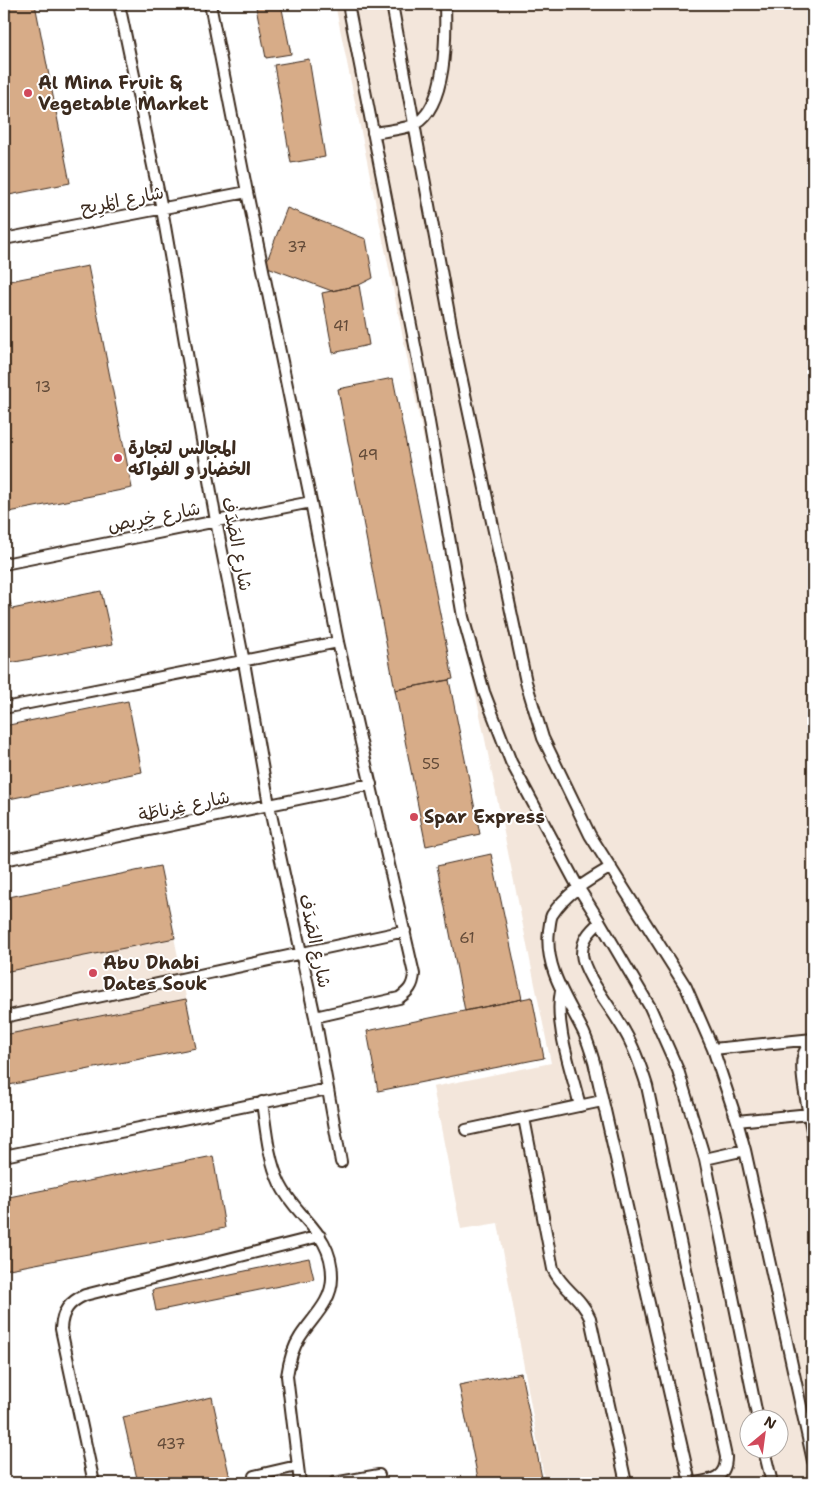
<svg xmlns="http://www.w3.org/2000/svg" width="817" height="1487" viewBox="0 0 817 1487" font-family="'Shantell Sans','Playpen Sans Arabic',sans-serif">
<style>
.built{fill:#f3e6db;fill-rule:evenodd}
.building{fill:#d7ac88;stroke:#3b2a1e}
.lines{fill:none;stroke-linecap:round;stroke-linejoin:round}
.lane-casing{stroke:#3b2a1e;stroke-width:14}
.lane{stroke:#fff;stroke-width:10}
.poi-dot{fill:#d1495b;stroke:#fff;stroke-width:2}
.labels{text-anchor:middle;stroke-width:4;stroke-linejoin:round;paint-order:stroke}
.number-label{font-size:15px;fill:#624a38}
.poi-label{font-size:18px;font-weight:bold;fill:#3b2a1e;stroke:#fff;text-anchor:start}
.street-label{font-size:18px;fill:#3b2a1e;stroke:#fff}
</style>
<rect width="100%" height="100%" fill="#fff"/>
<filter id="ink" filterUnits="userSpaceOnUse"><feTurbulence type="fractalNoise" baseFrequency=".02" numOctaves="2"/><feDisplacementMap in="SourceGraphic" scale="10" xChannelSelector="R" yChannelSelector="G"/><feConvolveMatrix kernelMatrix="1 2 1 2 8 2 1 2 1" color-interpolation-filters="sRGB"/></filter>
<g filter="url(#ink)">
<path class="built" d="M335,4H813V1483H545L498,1223L461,1229L433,1087L551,1063ZM750,1420H780V1450H750Z
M160,866L196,1048L4,1086V898Z"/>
<path class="building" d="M4,4H35L70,183L4,196Z
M274,4H281L291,54L266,58L256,7Z
M309,59L325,157L291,163L274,65Z
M287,208L366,239L373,278L359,285L332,291L265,266Z
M88,266L132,488L4,513V282Z
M359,285L369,345L333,353L322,293Z
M393,378L453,679L395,690L338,389Z
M4,589H7L12,609L101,591L113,644L4,664Z
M449,680L480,834L426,846L395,690Z
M128,701L142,772L4,800V726Z
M491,854L522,999L465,1011L437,866Z
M160,866L175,938L4,972V898Z
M532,997L544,1058L378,1091L367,1031Z
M186,999L196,1048L4,1086V1035Z
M213,1156L225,1228L4,1270V1198Z
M309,1258L314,1279L156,1311L152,1290Z
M521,1373L543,1483H479L459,1385Z
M212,1397L231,1483H138L123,1417Z"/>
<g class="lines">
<g class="lane-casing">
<path id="lane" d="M119,4L162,209L216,521L244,662L269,805L315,1017L341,1162
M210,4L247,192L311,502L338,642L414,974C413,986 409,991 399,998L315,1017
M348,4L421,376L463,617L484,692L511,762L578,887L600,922L650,1007L678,1070L705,1159L758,1420
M392,4L456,352L526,682L543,738L590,835L686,987L713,1049L737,1121L745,1150L813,1461
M373,133C385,131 406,129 415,124C447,106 446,36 445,4
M4,239L247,192
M4,564L311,502
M4,708L338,642
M4,860L371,784
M611,867C589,880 566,893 552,915C550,919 550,925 549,930C544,969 568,1000 584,1033C588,1042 591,1052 594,1062L690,1483
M600,922C590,931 582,939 582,954C583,974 615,1013 625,1032C635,1049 641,1067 647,1086L726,1457C726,1478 713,1480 695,1483
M561,991C554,1025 572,1072 580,1106
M4,1017L405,931
M813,1040C808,1045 804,1050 803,1057C799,1073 810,1118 813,1136
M713,1049L813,1039
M262,1102C266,1129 268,1159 280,1184C297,1219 333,1233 332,1278C332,1302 312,1318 300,1337C292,1349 289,1362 287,1376L300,1483
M524,1118L553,1269C563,1290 580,1295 590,1318L626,1483
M737,1121L810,1114
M466,1130L602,1101
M4,1156L328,1089
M705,1159L745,1150
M764,1450L772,1483
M254,1476L297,1466
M94,1483L61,1329C62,1311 69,1302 85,1295L320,1236
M334,1483L379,1475"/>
</g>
<use href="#lane" class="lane"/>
</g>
</g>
<g class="poi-dot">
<circle cx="28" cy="93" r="5"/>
<circle cx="118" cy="458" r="5"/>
<circle cx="414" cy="817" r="5"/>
<circle cx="93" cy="973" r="5"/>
</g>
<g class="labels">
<g class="number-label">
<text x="297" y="252">37</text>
<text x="341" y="331">41</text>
<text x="43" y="392">13</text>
<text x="368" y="460">49</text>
<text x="431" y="769">55</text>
<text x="467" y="943">61</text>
<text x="171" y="1449">437</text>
</g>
<g class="poi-label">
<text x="38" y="89">Al Mina Fruit &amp;<tspan x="38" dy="21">Vegetable Market</tspan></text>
<text x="128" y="454">المجالس لتجارة<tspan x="128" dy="21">الخضار و الفواكه</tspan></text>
<text x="424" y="823">Spar Express</text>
<text x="103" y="969">Abu Dhabi<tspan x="103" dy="21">Dates Souk</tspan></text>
</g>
<g class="street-label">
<text transform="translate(122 200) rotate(-11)" y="6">شارع المُرِيح</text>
<text transform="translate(154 517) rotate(-11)" y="6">شارع خِرِيص</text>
<text transform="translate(237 544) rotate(79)" y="6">شارع الصَدَف</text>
<text transform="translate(184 806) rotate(-12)" y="6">شارع غِرناطَة</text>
<text transform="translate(315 941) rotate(78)" y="6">شارع الصَدَف</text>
</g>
</g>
<rect width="817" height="1487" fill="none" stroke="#fff" stroke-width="20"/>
<rect x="10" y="10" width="797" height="1467" fill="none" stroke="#3b2a1e" stroke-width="2" filter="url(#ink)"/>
<g transform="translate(764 1434) rotate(29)"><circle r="24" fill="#ffffff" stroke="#b1aaa5"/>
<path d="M0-4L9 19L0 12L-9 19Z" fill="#d1495b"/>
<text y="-8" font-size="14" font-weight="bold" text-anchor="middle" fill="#3b2a1e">N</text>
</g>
</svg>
